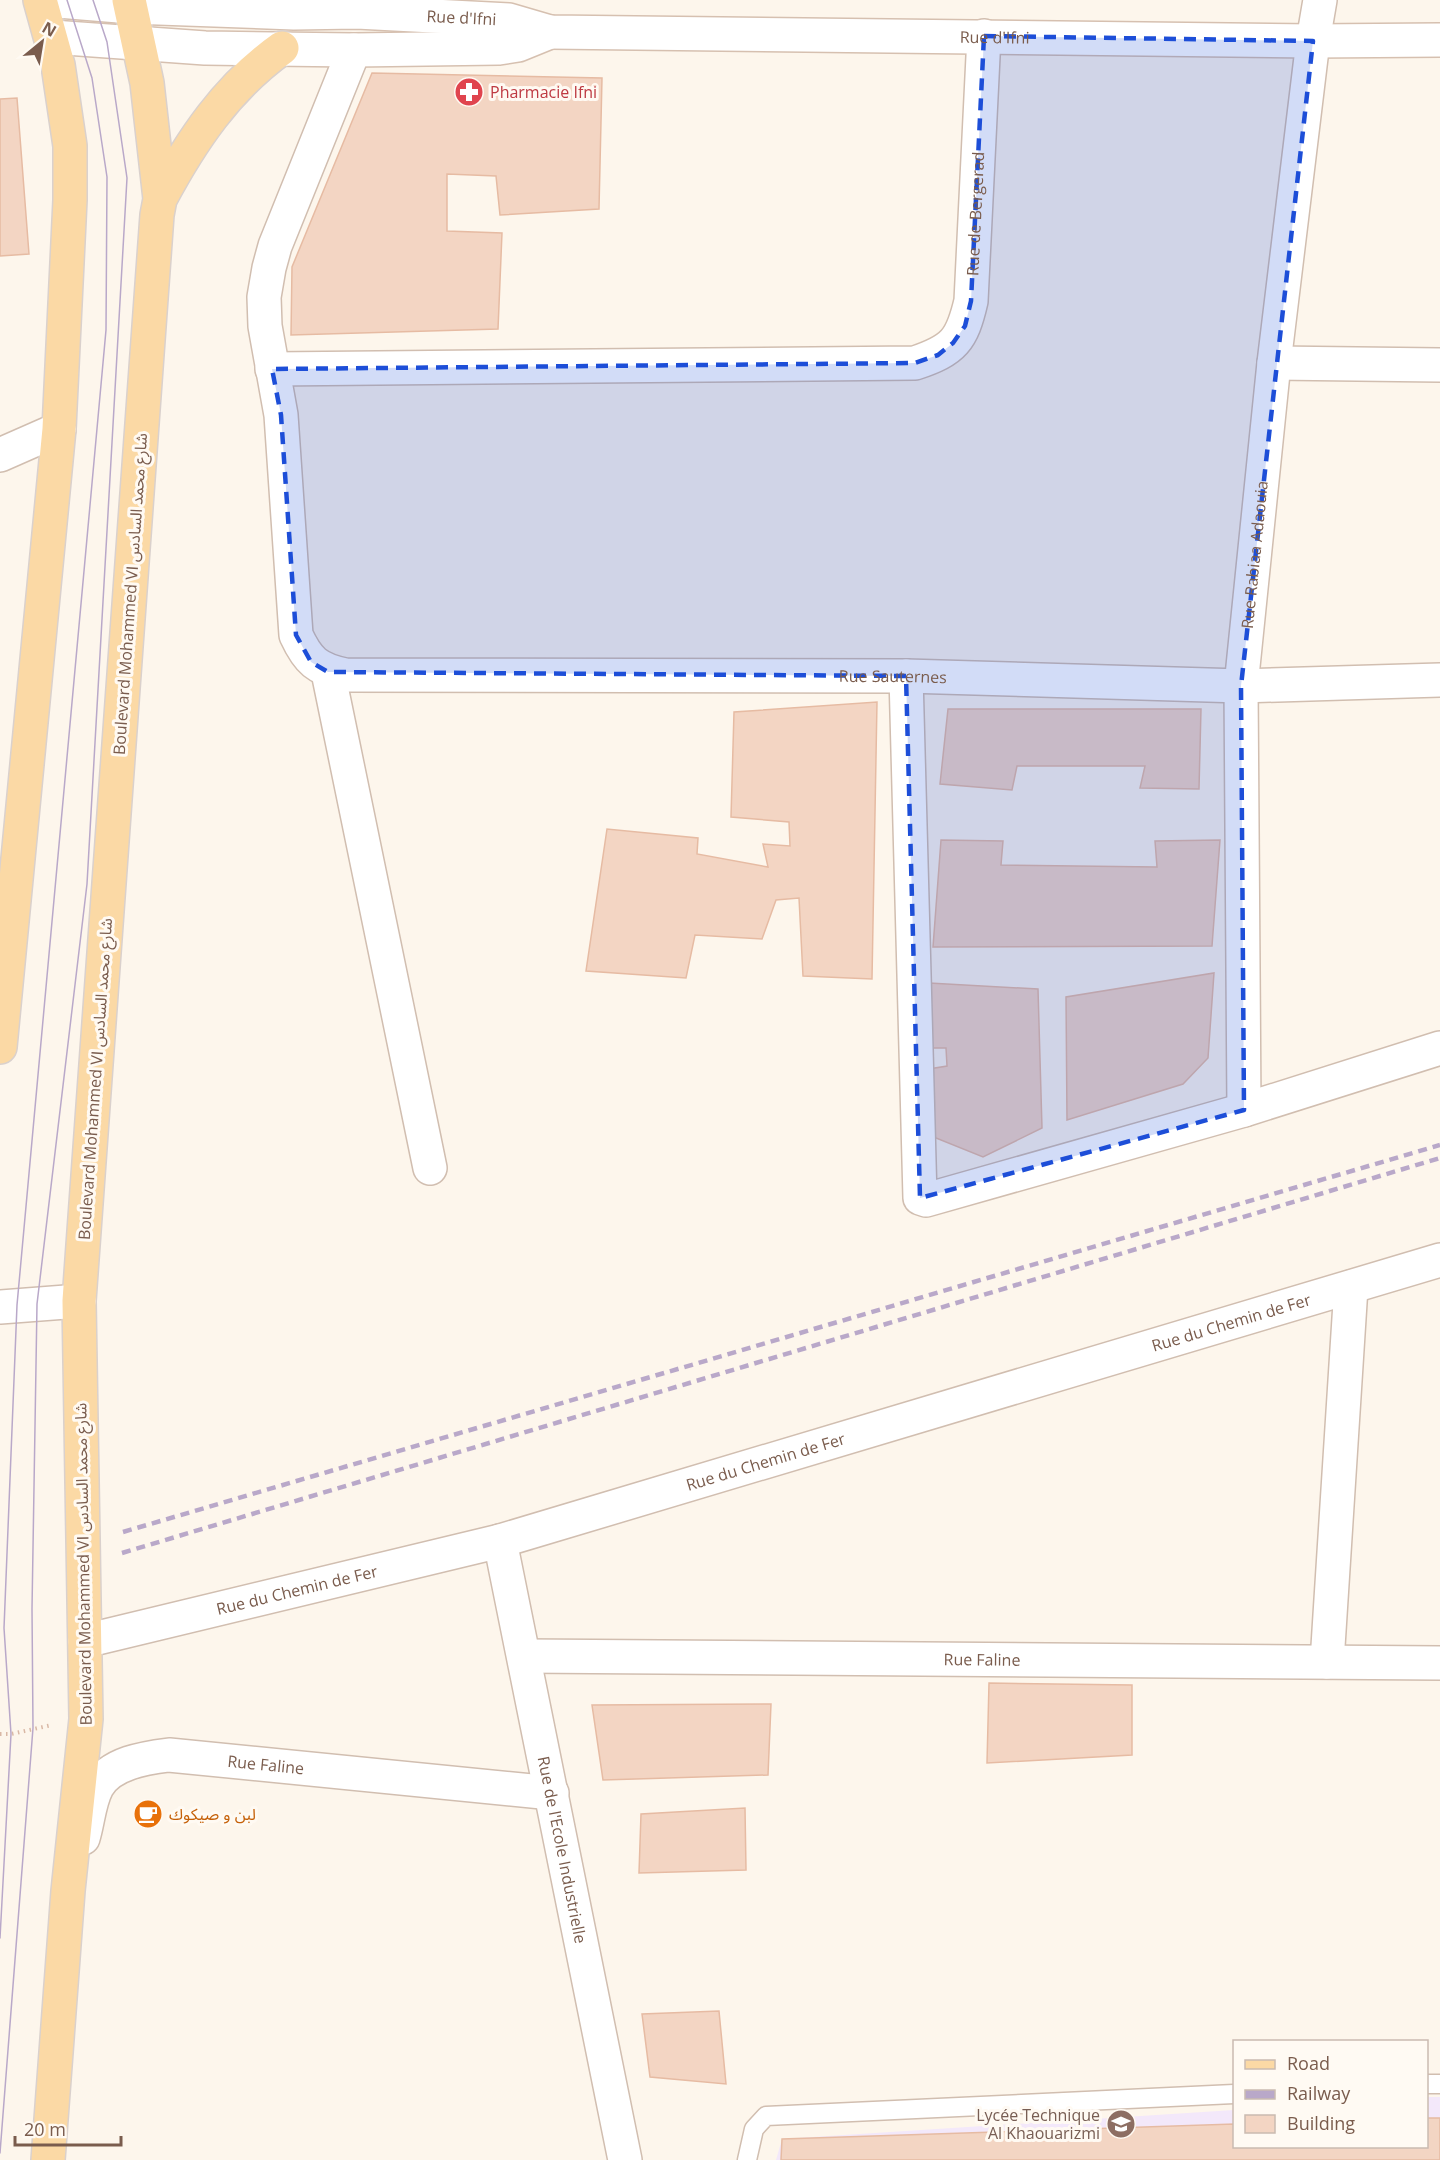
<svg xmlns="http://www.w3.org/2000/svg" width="1440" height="2160" viewBox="0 0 1440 2160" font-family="'Open Sans','Noto Sans Arabic',sans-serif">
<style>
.education{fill:#f3e8fa}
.building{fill:#f3d5c3;stroke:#e6bba3;stroke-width:1.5}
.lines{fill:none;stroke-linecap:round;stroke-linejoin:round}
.lane-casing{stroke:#d1beb0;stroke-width:21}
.street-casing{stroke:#d1beb0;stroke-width:36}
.secondary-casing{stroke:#d6c0b0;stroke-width:36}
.primary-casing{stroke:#dad1cd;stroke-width:36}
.path{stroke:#d9b8a5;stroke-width:4;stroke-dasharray:1.5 4.5;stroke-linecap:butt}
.lane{stroke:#fff;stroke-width:18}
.street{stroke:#fff;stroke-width:33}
.secondary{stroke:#fff;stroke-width:33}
.primary{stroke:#fbd9a5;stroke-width:33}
.tram{stroke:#b9a8c9;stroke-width:1.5}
.rail{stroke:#b9a8c9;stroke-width:4.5;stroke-dasharray:9 6;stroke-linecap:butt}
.marked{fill:#1d4ed8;fill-opacity:0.2;stroke:#1d4ed8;stroke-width:4.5;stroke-dasharray:12 8;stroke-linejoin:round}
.labels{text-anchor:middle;stroke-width:6;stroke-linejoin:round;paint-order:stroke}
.street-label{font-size:16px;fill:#7a5c4d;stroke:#fffaf3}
.health-label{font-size:16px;fill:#be3a42;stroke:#fffaf3;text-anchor:start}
.food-label{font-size:16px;fill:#c56008;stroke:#fffaf3;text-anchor:start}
.education-label{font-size:16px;fill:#785e54;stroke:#fffaf3;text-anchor:end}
</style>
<rect width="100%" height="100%" fill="#fdf6ec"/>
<path class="education" d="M1427,2097H1440V2160H776L782,2139L1234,2110V2146H1426Z"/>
<path class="building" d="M372,73L602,78L599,209L500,215L496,176L447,174V231L502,233L498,329L291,335L292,267Z
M17,98L29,254L0,256V99Z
M877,702L872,979L803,976L799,898L776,900L762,939L695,935L686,978L586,971L607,829L698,838L697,854L768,867L763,844L790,846L789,822L731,817L734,712Z
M948,709H1201L1199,789L1140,788L1145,766H1017L1012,790L940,784Z
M941,840L1003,841L1001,865L1157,867L1155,841L1220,840L1212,946L933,947Z
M1214,973L1208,1058L1183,1084L1067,1120L1066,997Z
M929,983L1038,989L1042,1128L983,1157L931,1136L929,1069L947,1066L946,1048H925Z
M989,1683L1132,1685V1755L987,1763Z
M771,1704L768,1775L603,1780L592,1705Z
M745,1808L746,1870L639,1873L641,1814Z
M719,2011L726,2084L650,2077L642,2014Z
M1426,2118H1440V2160H781L782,2139L1234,2124V2146H1426Z"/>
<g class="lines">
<g class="lane-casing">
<path id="lane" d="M1426,2084H1440
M747,2160L754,2129L766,2116L1234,2094"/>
</g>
<g class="street-casing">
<g id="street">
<path id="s1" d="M354,50L275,246L269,268L264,297L265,326L281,415L296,635C308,661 317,669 345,675L906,676L1241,686L1440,680"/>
<path d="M1274,363L1440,365"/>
<path id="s2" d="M272,369L915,363C954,350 962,340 971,301L984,36"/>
<path d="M0,455L59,429"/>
<path d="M328,672L430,1168"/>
<path d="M906,676L920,1198L926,1200L1244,1110L1440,1048"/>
<path id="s3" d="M1244,1110L1241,686L1274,363L1313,41L1320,0"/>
<path d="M0,1307L79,1301"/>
<path id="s4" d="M500,1541L625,2160"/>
<path id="s5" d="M85,1641L500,1541L1440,1260"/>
<path id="s6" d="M524,1656L1440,1663"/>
<path d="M1327,1662L1351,1287"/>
<path id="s7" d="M83,1838C88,1822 89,1802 97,1787C110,1763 145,1758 169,1755L552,1793"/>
</g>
</g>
<g class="secondary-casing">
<g id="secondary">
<path id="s8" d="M46,0L131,7L294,13L357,12L509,20L550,32L1313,41L1440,40"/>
<path d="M52,37L205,48L354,50L499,48L518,45L550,32"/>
</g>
</g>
<g class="primary-casing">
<path id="primary" d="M160,199C191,141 227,87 282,48
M0,1047L59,429L70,200V146L58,65L40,0
M48,2160L68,1891L86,1719L79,1301L157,215L160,199L147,83L129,0"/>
</g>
<path class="path" d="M0,1734H11L52,1725"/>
<use href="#lane" class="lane"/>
<use href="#street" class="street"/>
<use href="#secondary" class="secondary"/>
<use href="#primary" class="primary"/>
<path class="tram" d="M0,1938L11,1734L4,1628L17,1305L106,330L107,177L92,78L67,0
M0,2153L33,1728L32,1609L37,1304L87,884L127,178L107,42L93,0"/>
<path class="rail" d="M123,1532L1440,1145
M122,1553L1440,1158"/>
</g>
<path class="marked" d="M984,36L1313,41L1241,686L1244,1110L920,1198L906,676L328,672L311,662L296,635L281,415L272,369L915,363L938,355L953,343L965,326L971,301Z"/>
<defs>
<g id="pharmacy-disc" transform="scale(1.5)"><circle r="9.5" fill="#e0444e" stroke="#fffaf3"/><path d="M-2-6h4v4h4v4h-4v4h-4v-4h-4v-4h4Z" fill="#fff"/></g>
<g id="cafe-disc" transform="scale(1.5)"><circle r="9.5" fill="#e8710a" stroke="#fffaf3"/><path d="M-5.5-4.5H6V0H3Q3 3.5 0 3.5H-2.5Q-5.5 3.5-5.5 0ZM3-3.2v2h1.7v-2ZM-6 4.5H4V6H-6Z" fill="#fff"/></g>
<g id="school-disc" transform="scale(1.5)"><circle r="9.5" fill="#8d6e63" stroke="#fffaf3"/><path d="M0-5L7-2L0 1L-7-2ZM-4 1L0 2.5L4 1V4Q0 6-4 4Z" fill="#fff"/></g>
</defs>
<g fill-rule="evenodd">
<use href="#pharmacy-disc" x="469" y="92"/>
<use href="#cafe-disc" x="148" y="1814"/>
<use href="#school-disc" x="1121" y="2124"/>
</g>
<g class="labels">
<g class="street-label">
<text dy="6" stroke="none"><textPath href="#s8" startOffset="416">Rue d'Ifni</textPath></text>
<text dy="6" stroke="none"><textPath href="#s8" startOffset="951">Rue d'Ifni</textPath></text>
<text dy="6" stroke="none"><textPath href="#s2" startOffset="820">Rue de Bergerad</textPath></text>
<text dy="6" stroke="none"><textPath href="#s3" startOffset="556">Rue Rabiaa Adaouia</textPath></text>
<text transform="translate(130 594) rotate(-86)" y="6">Boulevard Mohammed VI شارع محمد السادس</text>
<text dy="6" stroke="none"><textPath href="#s1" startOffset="1218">Rue Sauternes</textPath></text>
<text transform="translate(95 1079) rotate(-86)" y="6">Boulevard Mohammed VI شارع محمد السادس</text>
<text dy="6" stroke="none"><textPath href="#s5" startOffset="1190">Rue du Chemin de Fer</textPath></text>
<text dy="6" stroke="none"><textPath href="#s5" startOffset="704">Rue du Chemin de Fer</textPath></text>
<text transform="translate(83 1564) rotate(-91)" y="6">Boulevard Mohammed VI شارع محمد السادس</text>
<text dy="6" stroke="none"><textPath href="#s5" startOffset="218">Rue du Chemin de Fer</textPath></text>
<text dy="6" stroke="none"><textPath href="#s6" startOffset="458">Rue Faline</textPath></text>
<text dy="6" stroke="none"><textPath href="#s7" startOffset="232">Rue Faline</textPath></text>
<text dy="6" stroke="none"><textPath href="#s4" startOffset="315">Rue de l'Ecole Industrielle</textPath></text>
</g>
<g class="health-label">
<text x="490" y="98">Pharmacie Ifni</text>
</g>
<g class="food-label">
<text x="169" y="1820">لبن و صيكوك</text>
</g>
<g class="education-label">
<text x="1100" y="2121">Lycée Technique<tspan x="1100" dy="18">Al Khaouarizmi</tspan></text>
</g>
</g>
<rect x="1233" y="2040" width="195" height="108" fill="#fffaf3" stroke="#cabbb1" stroke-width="1.5"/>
<rect x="1245" y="2060" width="30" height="9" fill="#fbd9a5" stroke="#cabbb1" stroke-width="1.5"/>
<text x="1287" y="2070" font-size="18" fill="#7a5c4d">Road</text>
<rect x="1245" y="2090" width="30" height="9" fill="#b9a8c9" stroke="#cabbb1" stroke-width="1.5"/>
<text x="1287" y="2100" font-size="18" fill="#7a5c4d">Railway</text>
<rect x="1245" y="2115" width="30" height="18" fill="#f3d5c3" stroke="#cabbb1" stroke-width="1.5"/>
<text x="1287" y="2130" font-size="18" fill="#7a5c4d">Building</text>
<g transform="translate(42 42) rotate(30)" stroke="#fffaf3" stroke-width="4.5" paint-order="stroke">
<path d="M0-4.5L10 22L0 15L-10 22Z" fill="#7a5c4d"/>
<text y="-9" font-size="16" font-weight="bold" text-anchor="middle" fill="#7a5c4d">N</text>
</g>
<path d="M15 2136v9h106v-9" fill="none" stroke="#7a5c4d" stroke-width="3"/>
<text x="24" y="2136" font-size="18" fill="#7a5c4d" stroke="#fffaf3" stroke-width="4.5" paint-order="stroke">20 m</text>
</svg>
